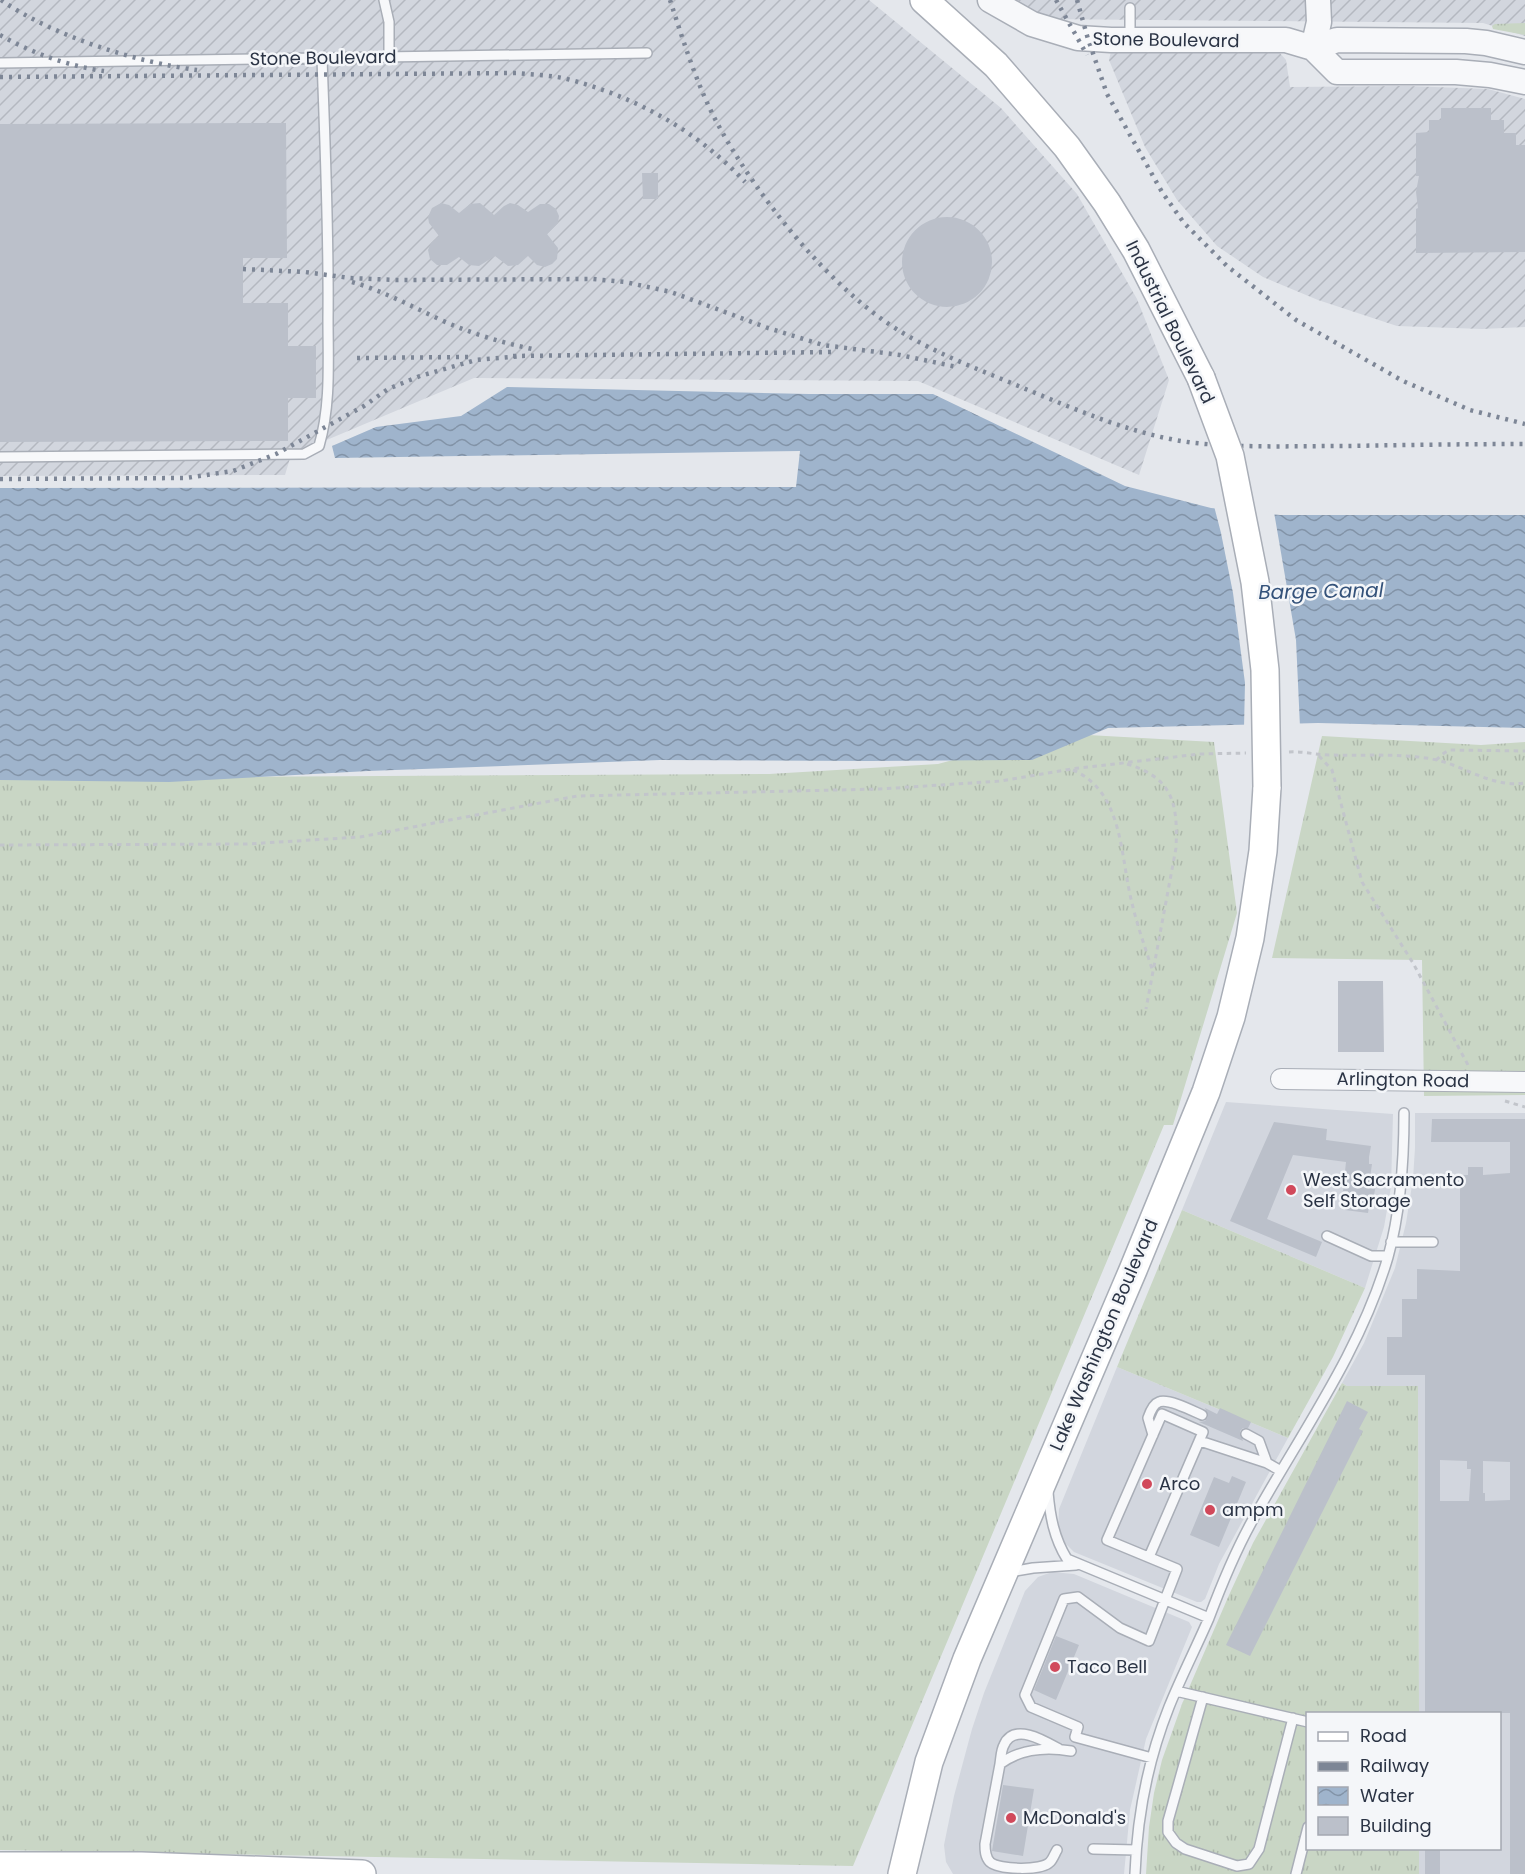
<svg xmlns="http://www.w3.org/2000/svg" width="1525" height="1874" viewBox="0 0 1525 1874" font-family="Poppins,sans-serif">
<style>
.built{fill:#d2d6de}
.industrial{fill:url(#industrial-furrows)}
.grass{fill:url(#grass-tufts)}
.water{fill:url(#water-waves)}
.pier{fill:#e4e7ec}
.building{fill:#bbc0ca;fill-rule:evenodd}
.lines{fill:none;stroke-linecap:round;stroke-linejoin:round}
.service-casing{stroke:#a9aeb7;stroke-width:12}
.minor-casing{stroke:#a9aeb7;stroke-width:22}
.tertiary-casing{stroke:#a9aeb7;stroke-width:27}
.secondary-casing{stroke:#a9aeb7;stroke-width:30}
.path{stroke:#c2c5cb;stroke-width:3;stroke-dasharray:4.5 4.5;stroke-linecap:butt}
.service{stroke:#f7f8fa;stroke-width:9}
.minor{stroke:#f7f8fa;stroke-width:20}
.tertiary{stroke:#f7f8fa;stroke-width:24}
.secondary{stroke:#fff;stroke-width:27}
.rail{stroke:#7d8696;stroke-width:4.5;stroke-dasharray:3 6;stroke-linecap:butt}
.secondary-bridge-casing{stroke:#a9aeb7;stroke-width:30;stroke-linecap:butt}
.secondary-bridge{stroke:#fff;stroke-width:27}
.poi-dot{fill:#d1495b;stroke:#f4f6f9;stroke-width:2}
.labels{text-anchor:middle;stroke-width:5;stroke-linejoin:round;paint-order:stroke}
.street-label{font-size:18px;fill:#2b3445;stroke:#f4f6f9}
.poi-label{font-size:18px;fill:#2b3445;stroke:#f4f6f9;text-anchor:start}
.water-label{font-size:20px;font-style:italic;fill:#34527a;stroke:#f4f6f9}
</style>
<defs>
<pattern id="industrial-furrows" width="10" height="10" patternUnits="userSpaceOnUse" patternTransform="scale(1.5)"><rect width="10" height="10" fill="#d2d6de"/><path d="M-1 1l2-2M0 10L10 0M9 11l2-2" fill="none" stroke="#b4b8c0"/></pattern>
<pattern id="grass-tufts" width="24" height="20" patternUnits="userSpaceOnUse" patternTransform="scale(1.5)"><rect width="24" height="20" fill="#c9d6c5"/><path d="M3 7l-1-3M5 7V3M7 7l1-3M15 17l-1-3M17 17v-4M19 17l1-3" fill="none" stroke="#adb8ab"/></pattern>
<pattern id="water-waves" width="16" height="10" patternUnits="userSpaceOnUse" patternTransform="scale(1.5)"><rect width="16" height="10" fill="#9fb4cc"/><path d="M0 5q4-4 8 0t8 0" fill="none" stroke="#8293a7"/></pattern>
</defs>
<rect width="100%" height="100%" fill="#e4e7ec"/>
<path class="built" d="M1226,1102L1393,1114L1391,1187L1384,1227L1365,1288L1182,1210Z
M1415,1113H1525V1874H1419V1849L1500,1848V1714L1419,1713L1418,1387L1347,1386L1342,1383L1364,1343L1395,1268L1406,1223L1413,1179L1415,1148Z
M1117,1367L1288,1438L1219,1564L1205,1599L1201,1602H1197L1074,1552L1065,1543L1058,1529L1059,1509Z
M1052,1572L1074,1574L1189,1622L1192,1627L1146,1739L1130,1810L1124,1874H953L946,1862L944,1845L954,1796L972,1729L984,1693L1025,1591L1038,1577Z"/>
<path class="industrial" d="M0,0H869L1001,108L1077,194L1137,299L1169,380L1139,475L918,381L474,378L291,455L285,475L0,476Z
M1010,0H1525V36L1483,23L1037,19Z
M1111,51L1279,52L1286,60L1290,87L1408,86L1488,89L1525,99V327L1482,329L1397,326L1318,300L1263,277L1217,246L1177,200L1145,147L1109,60Z"/>
<path class="grass" d="M1525,23V35L1493,29L1492,26L1495,24Z
M1052,733L1214,742L1237,913L1173,1125H1164L853,1866L0,1850V778L769,774L938,764Z
M1322,736L1481,745L1525,742V1095L1424,1096L1422,960L1272,958Z
M1182,1210L1365,1288L1333,1357L1288,1438L1117,1367Z
M1342,1383L1347,1386H1418L1419,1713L1308,1714V1848L1419,1849V1874H1146L1149,1827L1154,1793L1162,1760L1182,1704L1229,1595L1253,1543Z"/>
<path class="water" d="M507,387L809,394H933L1125,486L1211,508L1280,515H1525V728L1318,723L1108,728L1032,760L870,761L660,760L368,771L169,782L0,780V488L796,487L800,451L335,458L332,446L376,427L461,416Z"/>
<path class="pier" d="M1214,506L1274,512L1296,640L1300,727L1244,728L1245,683L1233,593L1221,533Z"/>
<path class="building" d="M1441,108H1491V120H1504V133H1516V145H1525V252L1416,253V209L1418,208L1416,192L1419,176H1416V133L1429,132V120H1441Z
M286,123L287,258H243V303H288V346H316V398H288V441L0,442V124Z
M642,173H658V199H643Z
M441,203L449,205L459,213L470,204L480,203L494,215L504,206L510,203L518,205L528,212L540,204H549L556,209L559,216L558,223L547,234L558,248L557,259L552,264L545,267L537,265L528,256L518,265L508,266L495,256L479,266L469,265L459,257L447,265H437L430,259L428,250L431,243L439,236L429,223L428,217L432,208Z
M902 262a45 45 0 1 1 90 0a45 45 0 1 1-90 0Z
M1338,981H1383L1384,1052H1338Z
M1432,1119H1525V1874H1510V1713H1425V1375H1387V1337H1402V1299H1417V1269L1460,1271V1175H1468V1167H1483V1175L1510,1173V1142H1431ZM1440,1460L1467,1461V1469H1471L1469,1501H1440ZM1483,1461L1510,1462V1500L1485,1501V1493H1483Z
M1274,1122L1327,1129L1326,1140L1371,1146L1369,1157V1164H1372L1370,1178L1377,1179L1374,1195H1371L1368,1213L1345,1210L1348,1191H1343L1346,1162L1293,1155L1267,1219L1322,1242L1316,1257L1230,1221Z
M1347,1401L1368,1412L1359,1429L1363,1431L1250,1656L1226,1645Z
M1205,1408L1217,1414L1220,1408L1251,1422L1248,1428H1243L1240,1431L1243,1441L1199,1422L1205,1421L1208,1417Z
M1232,1476L1246,1482L1219,1547L1190,1535L1214,1477L1229,1483Z
M1056,1636L1079,1645L1056,1700L1034,1690Z
M1003,1785L1034,1789L1023,1856L992,1851Z
M1425,1848H1440V1874H1425Z"/>
<g class="lines">
<g class="service-casing">
<path id="service" d="M384,0L389,22V57
M1130,38V8
M0,63L647,53
M0,457L304,454L319,446C331,405 328,361 328,319C329,232 325,145 322,58
M1327,1236L1371,1256H1388
M1391,1242H1433
M1246,1434L1259,1441L1267,1463
M1153,1435L1148,1418C1150,1412 1153,1404 1159,1402C1168,1398 1193,1411 1202,1415
M1200,1441L1267,1463L1281,1471
M1048,1492C1050,1516 1054,1538 1067,1559L1209,1618C1196,1648 1181,1677 1169,1707C1148,1760 1137,1817 1135,1874
M1149,1557L1203,1432L1162,1414L1107,1540L1177,1569L1149,1641L1120,1628L1078,1597L1064,1599L1025,1695L1031,1707L1078,1727L1075,1737L1152,1758
M1010,1572L1033,1568L1076,1565
M1209,1618C1221,1586 1234,1554 1251,1523C1299,1436 1360,1353 1388,1257C1401,1210 1404,1162 1404,1113
M1176,1691L1308,1722
M1203,1697L1168,1821V1832L1176,1843L1185,1849L1237,1866L1249,1864L1259,1849L1293,1718
M1000,1764C1001,1758 1001,1750 1004,1745C1014,1722 1045,1741 1059,1749
M1093,1849L1136,1850
M1057,1850C1055,1853 1053,1859 1050,1862C1042,1871 999,1870 990,1862C985,1857 985,1850 985,1844L1000,1764C1020,1749 1047,1747 1071,1751
M1296,1874L1308,1827"/>
</g>
<g class="minor-casing">
<path id="minor" d="M1281,1079L1525,1082"/>
</g>
<g class="tertiary-casing">
<path id="tertiary" d="M990,0L1032,24L1078,38L1111,40H1286L1313,48L1337,72H1456L1490,75L1525,82
M1313,48L1337,40L1466,41L1486,43L1525,52
M1313,48L1319,22L1318,0"/>
</g>
<g class="secondary-casing">
<path id="secondary" d="M924,0L996,65L1067,147L1107,203L1136,250L1201,378
M0,1866H141L362,1874
M902,1874L929,1762L967,1659L1133,1270L1206,1092L1231,1017L1250,938L1263,851L1267,787"/>
</g>
<path class="path" d="M1289,752C1303,751 1316,755 1330,755C1364,756 1399,753 1432,759C1465,765 1490,788 1525,783
M1319,756L1332,770L1362,882L1413,963L1468,1065
M1436,760L1444,753L1450,750L1525,751
M1127,764C1173,778 1178,803 1176,848L1146,1009
M1073,770C1124,792 1120,857 1132,903C1137,925 1145,947 1152,969
M0,845L247,844L360,837L577,796L880,789L1001,781L1071,769L1200,754L1246,753
M1505,1101L1525,1107"/>
<use href="#service" class="service"/>
<use href="#minor" class="minor"/>
<use href="#tertiary" class="tertiary"/>
<use href="#secondary" class="secondary"/>
<path class="rail" d="M1,0C53,36 135,62 197,70
M670,0C683,40 696,82 715,119C754,193 830,290 903,333C943,357 986,372 1028,390C1082,412 1137,436 1195,443C1244,448 1295,446 1344,446C1404,445 1465,444 1525,444
M1056,0L1087,55
M1077,0L1088,39L1107,94L1162,192L1184,223L1227,266L1296,320L1403,381L1470,410L1525,424
M0,35C32,53 68,66 104,71
M0,77L517,73C533,75 551,75 567,79C634,96 698,131 745,182
M243,269L305,272L350,278L396,280L593,279L625,282L671,292L768,328L823,345L900,355L957,367
M352,282C383,291 411,306 441,320C472,334 503,343 537,350
M513,356L834,352
M357,358L468,357
M0,479L186,478L233,471L276,454L364,406L388,389L420,376L476,360L521,356"/>
<g class="secondary-bridge-casing">
<path id="secondary-bridge" d="M1201,378L1230,456L1255,582L1265,670L1267,787"/>
</g>
<use href="#secondary-bridge" class="secondary-bridge"/>
</g>
<g class="poi-dot">
<circle cx="1291" cy="1190" r="6"/>
<circle cx="1147" cy="1484" r="6"/>
<circle cx="1210" cy="1510" r="6"/>
<circle cx="1055" cy="1667" r="6"/>
<circle cx="1011" cy="1818" r="6"/>
</g>
<g class="labels">
<g class="street-label">
<text transform="translate(1166 40) rotate(1)" y="6">Stone Boulevard</text>
<text transform="translate(323 58) rotate(-1)" y="6">Stone Boulevard</text>
<text transform="translate(1170 322) rotate(64)" y="6">Industrial Boulevard</text>
<text transform="translate(1403 1080) rotate(1)" y="6">Arlington Road</text>
<text transform="translate(1104 1335) rotate(-67)" y="6">Lake Washington Boulevard</text>
</g>
<g class="poi-label">
<text x="1303" y="1186">West Sacramento<tspan x="1303" dy="21">Self Storage</tspan></text>
<text x="1159" y="1490">Arco</text>
<text x="1222" y="1516">ampm</text>
<text x="1067" y="1673">Taco Bell</text>
<text x="1023" y="1824">McDonald's</text>
</g>
<g class="water-label">
<text transform="translate(1321 591) rotate(-1)" y="7">Barge Canal</text>
</g>
</g>
<rect x="1306" y="1712" width="195" height="138" fill="#f4f6f9" stroke="#a4a8b1" stroke-width="1.5"/>
<rect x="1318" y="1732" width="30" height="9" fill="#ffffff" stroke="#a4a8b1" stroke-width="1.5"/>
<text x="1360" y="1742" font-size="18" fill="#2b3445">Road</text>
<rect x="1318" y="1762" width="30" height="9" fill="#7d8696" stroke="#a4a8b1" stroke-width="1.5"/>
<text x="1360" y="1772" font-size="18" fill="#2b3445">Railway</text>
<rect x="1318" y="1787" width="30" height="18" fill="url(#water-waves)" stroke="#a4a8b1" stroke-width="1.5"/>
<text x="1360" y="1802" font-size="18" fill="#2b3445">Water</text>
<rect x="1318" y="1817" width="30" height="18" fill="#bbc0ca" stroke="#a4a8b1" stroke-width="1.5"/>
<text x="1360" y="1832" font-size="18" fill="#2b3445">Building</text>
</svg>
